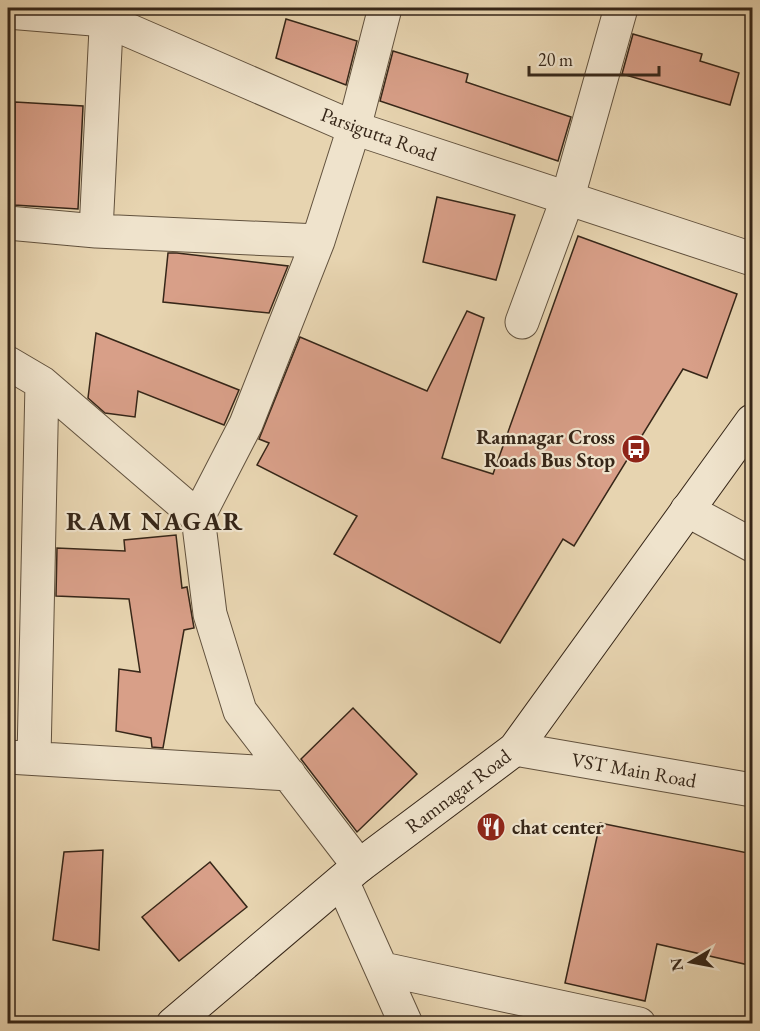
<svg xmlns="http://www.w3.org/2000/svg" width="760" height="1031" viewBox="0 0 760 1031" font-family="'EB Garamond',serif">
<style>
.building{fill:#d89f88;stroke:#362618;stroke-width:1.5}
.lines{fill:none;stroke-linecap:round;stroke-linejoin:round}
.minor-casing{stroke:#62523e;stroke-width:35}
.tertiary-casing{stroke:#62523e;stroke-width:35}
.secondary-casing{stroke:#362618;stroke-width:35}
.minor{stroke:#efe3cc;stroke-width:33}
.tertiary{stroke:#efe3cc;stroke-width:33}
.secondary{stroke:#efe3cc;stroke-width:33}
.labels{text-anchor:middle;stroke-width:4.5;stroke-linejoin:round;paint-order:stroke}
.street-label{font-size:20px;fill:#362618;stroke:#efe3cc}
.poi-label{font-size:20px;font-weight:bold;fill:#362618;stroke:#efe3cc;text-anchor:end}
.district-label{font-size:26px;font-weight:bold;letter-spacing:1.5px;fill:#362618;stroke:#efe3cc}
</style>
<rect width="100%" height="100%" fill="#e7d4b0"/>
<filter id="stains"><feTurbulence type="fractalNoise" baseFrequency=".00333" numOctaves="4"/><feColorMatrix values="0 0 0 0 .2 0 0 0 0 .09 0 0 0 0 .02 0 0 0 .5 -.17"/></filter>
<radialGradient id="worn" r=".72"><stop offset=".6" stop-color="#630" stop-opacity="0"/><stop offset="1" stop-color="#630" stop-opacity=".3"/></radialGradient>
<path class="building" d="M286,19L357,41L346,85L276,58Z
M633,34L702,54L700,61L739,73L730,105L622,74Z
M393,51L468,74L466,82L571,117L558,161L380,101Z
M15,102L83,106L78,209L14,205Z
M437,197L515,215L496,280L423,262Z
M578,236L737,294L707,378L683,369L574,546L563,539L500,643L334,554L357,516L257,465L269,443L259,439L300,337L427,391L467,311L484,318L442,458L493,474Z
M168,253H177L288,266L269,313L163,302Z
M96,333L239,390L224,425L138,391L135,417L105,413L88,398Z
M176,535L182,588L187,587L194,628L184,630L163,748L152,747L151,738L116,731L119,669L140,672L129,599L56,596L57,548L125,551L124,540Z
M353,708L417,774L357,832L301,759Z
M600,823L753,854V966L657,944L645,1001L565,983Z
M103,850L99,950L53,940L64,852Z
M210,862L247,907L179,961L142,917Z"/>
<g class="lines">
<g class="minor-casing">
<path id="minor" d="M8,223L96,231L318,241
M96,231L107,8
M522,322L567,200L621,8
M8,363L42,383L198,517
M687,510L752,545
M8,757L289,774
M34,758L42,383
M359,866L240,711L210,614L198,517L246,424L318,241L354,128L385,8
M342,881L406,1024
M383,969L639,1024"/>
</g>
<g class="tertiary-casing">
<path id="tertiary" d="M8,12L105,20L354,128L752,259
M515,749L752,790"/>
</g>
<g class="secondary-casing">
<path id="secondary" d="M173,1024L359,866L515,749L752,421"/>
</g>
<use href="#minor" class="minor"/>
<use href="#tertiary" class="tertiary"/>
<use href="#secondary" class="secondary"/>
</g>
<defs>
<g id="bus-disc" transform="scale(1.5)"><circle r="9.5" fill="#8f2418" stroke="#efe3cc"/><path d="M-5-6H5V4H4V6H2V4H-2V6H-4V4H-5ZM-3.5-4V0h7V-4ZM-3.5 1.2v1.5H-2V1.2ZM2 1.2v1.5H3.5V1.2Z" fill="#fff"/></g>
<g id="restaurant-disc" transform="scale(1.5)"><circle r="9.5" fill="#8f2418" stroke="#efe3cc"/><path d="M-5-6h1v4h1v-4h1v4h1v-4h1v5L-1.5 .5V6h-2V.5L-5-1ZM5-6V6H3V1.5H1.5Q1.5-4 5-6Z" fill="#fff"/></g>
</defs>
<g fill-rule="evenodd">
<use href="#bus-disc" x="636" y="449"/>
<use href="#restaurant-disc" x="491" y="827"/>
</g>
<g class="labels">
<g class="street-label">
<text transform="translate(379 134) rotate(20)" y="7">Parsigutta Road</text>
<text transform="translate(634 770) rotate(10)" y="7">VST Main Road</text>
<text transform="translate(458 791) rotate(-37)" y="7">Ramnagar Road</text>
</g>
<g class="poi-label">
<text x="615" y="444">Ramnagar Cross<tspan x="615" dy="23">Roads Bus Stop</tspan></text>
<text x="512" y="834" text-anchor="start">chat center</text>
</g>
<g class="district-label">
<text x="155" y="530">RAM NAGAR</text>
</g>
</g>
<rect width="760" height="1031" fill="none" stroke="#e7d4b0" stroke-width="30"/>
<rect x="9" y="9" width="742" height="1013" fill="none" stroke="#362618" stroke-width="3"/>
<rect x="15" y="15" width="730" height="1001" fill="none" stroke="#362618" stroke-width="1.5"/>
<g transform="translate(691 962) rotate(260)" stroke="#efe3cc" stroke-width="4.5" paint-order="stroke">
<path d="M0-4.5L10 22L0 15L-10 22Z" fill="#362618"/>
<text y="-9" font-size="16" font-weight="bold" text-anchor="middle" fill="#362618">N</text>
</g>
<path d="M529 66v9h130v-9" fill="none" stroke="#362618" stroke-width="3"/>
<text x="538" y="66" font-size="18" fill="#362618" stroke="#efe3cc" stroke-width="4.5" paint-order="stroke">20 m</text>
<rect width="100%" height="100%" filter="url(#stains)"/>
<rect width="100%" height="100%" fill="url(#worn)"/>
</svg>
